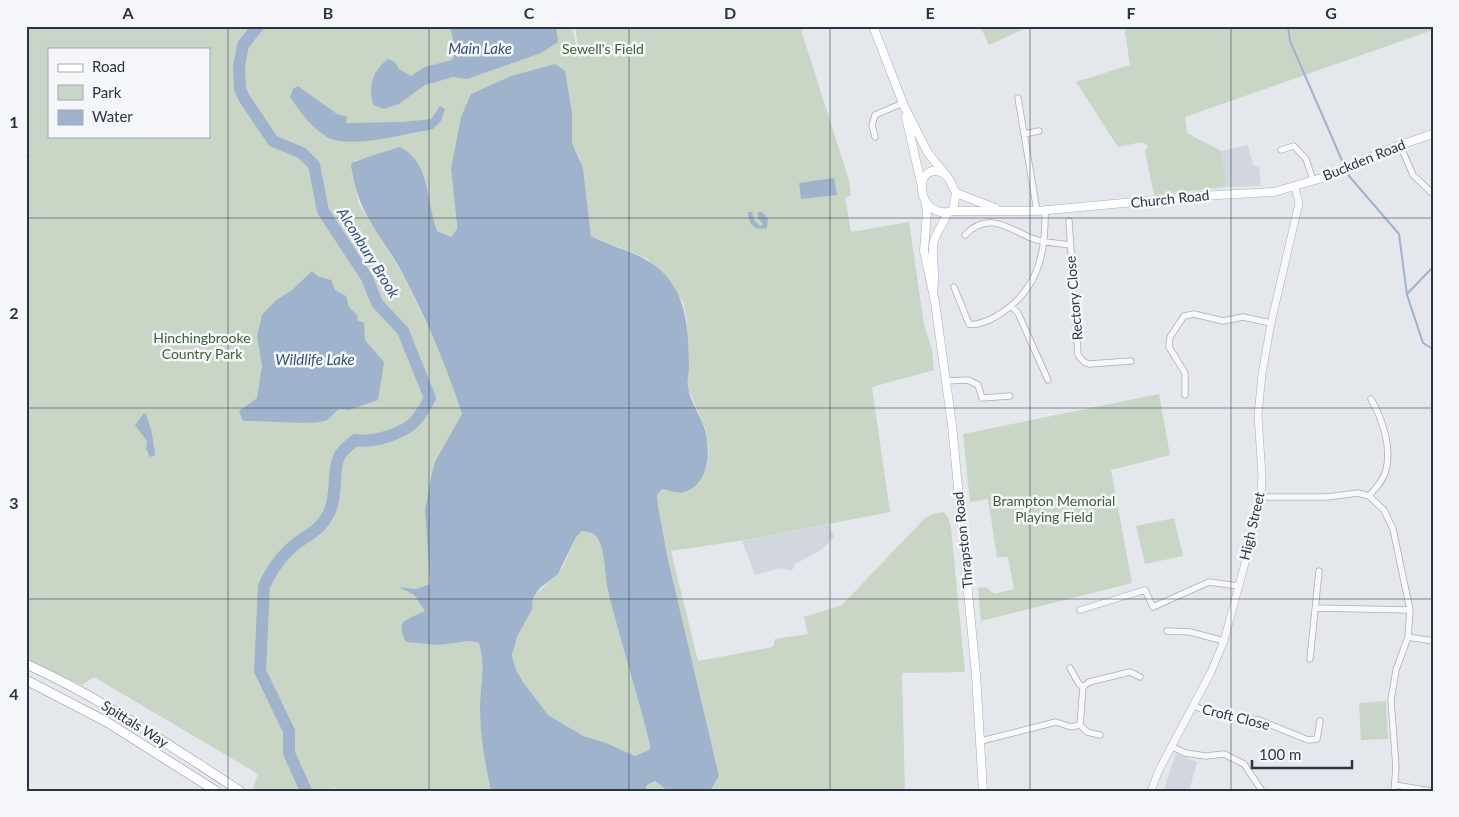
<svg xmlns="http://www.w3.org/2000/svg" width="1459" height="817" viewBox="0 0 1459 817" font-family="Lato,sans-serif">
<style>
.built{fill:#d2d6de}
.green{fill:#c9d6c5;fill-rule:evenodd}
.water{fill:#9fb4cc;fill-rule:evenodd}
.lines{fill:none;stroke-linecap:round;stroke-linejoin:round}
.stream{stroke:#9fb4cc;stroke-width:2}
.river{stroke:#9fb4cc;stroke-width:12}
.minor-casing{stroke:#a9aeb7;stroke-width:7}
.tertiary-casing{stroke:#a9aeb7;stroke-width:8}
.secondary-casing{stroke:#a9aeb7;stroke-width:9}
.trunk-casing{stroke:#8b94a3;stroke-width:10}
.minor{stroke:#f7f8fa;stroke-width:5.5}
.tertiary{stroke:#f7f8fa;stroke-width:7}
.secondary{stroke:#fff;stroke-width:8}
.trunk{stroke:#fff;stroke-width:9}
.grid{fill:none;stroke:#2b3445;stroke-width:1;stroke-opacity:0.55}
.labels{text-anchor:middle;stroke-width:5;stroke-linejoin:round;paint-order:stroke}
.park-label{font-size:14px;fill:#3f6138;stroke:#f4f6f9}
.street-label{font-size:14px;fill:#2b3445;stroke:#f4f6f9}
.water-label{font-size:15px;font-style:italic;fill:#34527a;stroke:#f4f6f9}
.neatline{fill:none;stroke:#2b3445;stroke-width:2}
.grid-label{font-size:16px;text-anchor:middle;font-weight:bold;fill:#2b3445}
</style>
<rect width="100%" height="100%" fill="#e4e7ec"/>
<path class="built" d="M1248,145L1253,165L1259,167L1261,186L1226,187L1221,151Z
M829,524L834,537L821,550L795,564L792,571L781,568L755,575L742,541Z
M1176,754L1197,762L1189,791H1163Z"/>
<path class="green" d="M26,26H572L580,63L575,26H811L801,30L849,180L851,196L845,197L851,232L909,222L924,324L932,350L934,370L872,387L890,512L751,539L671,551L698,661L773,647L775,639L808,634L804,617L842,605L924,519L932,514L943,512L948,517L951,527L965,672L902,673L905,791H710L719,776L667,555L658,505L657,495L662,489L670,491L700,480L707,464L709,447L705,428L688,388L687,319L683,302L648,259L591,236L583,168L572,143V113L469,99L451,169L457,225V229L451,237L437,231L399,147L377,156L356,160L352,175L359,204L405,278L447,367L462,414L425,511L430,584L416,589L401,587L414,595L425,611L404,620L439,645L470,641L479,643C486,670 480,684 480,709C480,737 485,764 491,791H338L329,784L336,791H252L258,774L94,677L82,685L26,660ZM49,49H209V136H49Z
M986,26H1020L1022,30L989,45L981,28Z
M1124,26H1433V30L1185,117L1187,133L1221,151L1226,187L1154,195L1145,151L1148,146L1142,142L1118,147L1076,82L1130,65Z
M1159,394L1170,455L1111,470L1132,583L981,621L978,588L986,587L994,594L1014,589L1008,557H997L988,499L970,502L963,434Z
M1174,518L1183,556L1145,564L1136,526Z
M582,531C588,532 595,532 598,538C606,553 604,575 608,591C621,643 637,693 650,745L649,750L635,756C606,743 571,737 547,715C539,707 533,697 526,687C520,678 513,667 513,656C512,635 532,619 533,598L563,567L576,537Z
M1386,701L1388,739L1361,740L1359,703Z
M655,781L668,791H645L647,785Z"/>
<path class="water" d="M450,26H556L558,42L541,53L467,79L453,77L425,85L399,104L384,109L373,105C369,86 371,72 388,59L395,62L399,69L411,76L425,67L452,60L456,52Z
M555,64L565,71L572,113V143L583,168L591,236C618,250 647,253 667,277C688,302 688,333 689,364C689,372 687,380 688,387C690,402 701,416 705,430C711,450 709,485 684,492C677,494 668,490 662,489L657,495L658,505L667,555L719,776L710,791H668L655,781L647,785L645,791H491C485,764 480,737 480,709C480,684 486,670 479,643L470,641L439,645L406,642C394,620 408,619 425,611L414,595L399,587L416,589L430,584L425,511L430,482L435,462L462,414C447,367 428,323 406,280C384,237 356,214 351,164C355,160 389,151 399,147C430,159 427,204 437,231L451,237L457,229V225L451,169L461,117L471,94L511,76ZM582,531C588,532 595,532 598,539C606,553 604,575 608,591C621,643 637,693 650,745L649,750L635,756L606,743L583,736L548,715L523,682L516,670L512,655L517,637L532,609L533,598L540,588L558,574L576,537Z
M298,86L337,114L347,117L346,123L403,122L431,119L440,106L445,109L441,121L433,129C408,133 348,150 327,137C311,127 300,112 290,97L293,89Z
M834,178L837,195L801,199L799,183Z
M748,212H752L754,220L760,226L763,224L758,218V212H762L768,219L767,228C754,231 749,225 748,212Z
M312,271L319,277L331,280L335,290L346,296L349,307L358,316L357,320L364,323L365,340L384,362L378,400L349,410L339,409C335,412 331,417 327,420C318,426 259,420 243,421L239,411L257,398L262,366L257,336L262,315L275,301L292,290Z
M144,413L146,414L152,433L155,455L150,457L146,449L147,441L135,425Z"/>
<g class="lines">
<path class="stream" d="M1288,26L1290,41L1344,165
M26,156H29
M1346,169L1349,176L1399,234L1407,295L1423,343L1433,349
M1407,294L1433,267"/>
<path class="river" d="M258,26L243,45L239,66L240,89L244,98L273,141L302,153L314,165L323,211L367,278L377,303L403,331L430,398C426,405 422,413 417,419C405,434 373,443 355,440C350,445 342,450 339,457C332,471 338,494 329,513C318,534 306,534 290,549C279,559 270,573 264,586L260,671L289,731V753L306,791"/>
<g class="minor-casing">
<path id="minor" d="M1018,98L1037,211
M1024,134L1039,131
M875,137L872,125L875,115L903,103
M1400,145L1413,175L1433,194
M1281,150L1294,146L1306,159L1313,180
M1069,221L1078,355L1084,362L1089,364L1131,361
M965,235C988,211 1008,228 1031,238C1043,243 1058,243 1070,245
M954,287L969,324C977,326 987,321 995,317C1037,293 1046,256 1045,211
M1012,307L1018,313L1048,380
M946,381L968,380L978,385L982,398L1010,396
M1185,395V373L1169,347L1170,337L1184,316L1194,314L1223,321L1243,317L1271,323
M1369,496C1375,489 1384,480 1386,470C1392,447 1382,418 1371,399
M1261,497H1327L1358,493L1369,496L1384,510L1393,529L1410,610L1408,637L1396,670L1391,700L1396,768L1394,791
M1316,608L1410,610
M1080,610L1145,590L1153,607L1209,582L1238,586
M1167,631L1190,632L1224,641
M1408,637L1433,641
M1310,659L1319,571
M1070,668L1079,684L1083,687
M1193,706L1222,716L1259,720L1308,740L1317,739L1320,721
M1080,725L1087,732L1100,735
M981,741L1056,722L1071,727L1080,725L1083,687L1089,682L1130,672L1140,677
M1171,746L1185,753L1206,756L1224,754L1244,764L1262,791
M1395,785L1431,791"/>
</g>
<g class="tertiary-casing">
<path id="tertiary" d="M1151,791L1159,770L1211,672L1224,641L1251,541L1261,497L1262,476L1258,415L1262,374L1271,323L1299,203L1295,187"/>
</g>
<g class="secondary-casing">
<path id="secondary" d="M873,26L904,106L928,153L949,179L956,193L953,211C915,222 912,159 943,173
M906,117L921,183
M956,193L995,208
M925,200L927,212L924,251L935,302L952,425L976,675L983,791
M953,211H1037L1200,196L1274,192L1322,178L1400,145L1433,134
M933,290C936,275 932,261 933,246C934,233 944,225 947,213"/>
</g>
<g class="trunk-casing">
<path id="trunk" d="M26,664C102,698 170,746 240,791
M26,680L107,722L216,791"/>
</g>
<use href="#minor" class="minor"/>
<use href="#tertiary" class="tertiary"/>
<use href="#secondary" class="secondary"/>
<use href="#trunk" class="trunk"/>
</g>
<path class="grid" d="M228,26V791M429,26V791M629,26V791M830,26V791M1030,26V791M1231,26V791M26,218H1433M26,408H1433M26,599H1433"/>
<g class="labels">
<g class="park-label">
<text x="603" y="54">Sewell's Field</text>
<text x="202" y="343">Hinchingbrooke<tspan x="202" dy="16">Country Park</tspan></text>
<text x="1054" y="506">Brampton Memorial<tspan x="1054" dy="16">Playing Field</tspan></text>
</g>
<g class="street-label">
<text transform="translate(1364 160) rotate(-22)" y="5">Buckden Road</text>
<text transform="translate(1170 199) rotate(-6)" y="5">Church Road</text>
<text transform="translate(1074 298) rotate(-95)" y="5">Rectory Close</text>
<text transform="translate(1252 526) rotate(-77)" y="5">High Street</text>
<text transform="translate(963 540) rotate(-96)" y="5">Thrapston Road</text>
<text transform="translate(1236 717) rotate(14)" y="5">Croft Close</text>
<text transform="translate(135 724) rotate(32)" y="5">Spittals Way</text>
</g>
<g class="water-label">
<text x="480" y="54">Main Lake</text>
<text transform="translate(368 253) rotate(58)" y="5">Alconbury Brook</text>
<text x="315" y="365">Wildlife Lake</text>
</g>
</g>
<rect width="1459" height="817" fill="none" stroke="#f4f6f9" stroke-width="55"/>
<rect x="48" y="48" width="162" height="90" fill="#f4f6f9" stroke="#a4a8b1"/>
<rect x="58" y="64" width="25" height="8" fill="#ffffff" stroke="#a4a8b1"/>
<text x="92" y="72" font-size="15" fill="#2b3445">Road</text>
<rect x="58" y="85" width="25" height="15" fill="#c9d6c5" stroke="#a4a8b1"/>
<text x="92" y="98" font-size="15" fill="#2b3445">Park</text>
<rect x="58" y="110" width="25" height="15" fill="#9fb4cc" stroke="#a4a8b1"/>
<text x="92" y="122" font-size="15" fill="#2b3445">Water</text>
<path d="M1252 760v8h100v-8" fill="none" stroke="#2b3445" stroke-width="2.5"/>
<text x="1259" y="760" font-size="15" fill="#2b3445" stroke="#f4f6f9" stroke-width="4" paint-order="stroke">100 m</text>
<rect x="28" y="28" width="1404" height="762" class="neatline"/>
<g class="grid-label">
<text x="128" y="19">A</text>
<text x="328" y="19">B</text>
<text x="529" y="19">C</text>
<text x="730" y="19">D</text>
<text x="930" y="19">E</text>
<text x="1131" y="19">F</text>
<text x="1331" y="19">G</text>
<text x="14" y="128">1</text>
<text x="14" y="319">2</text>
<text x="14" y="509">3</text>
<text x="14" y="700">4</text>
</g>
</svg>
